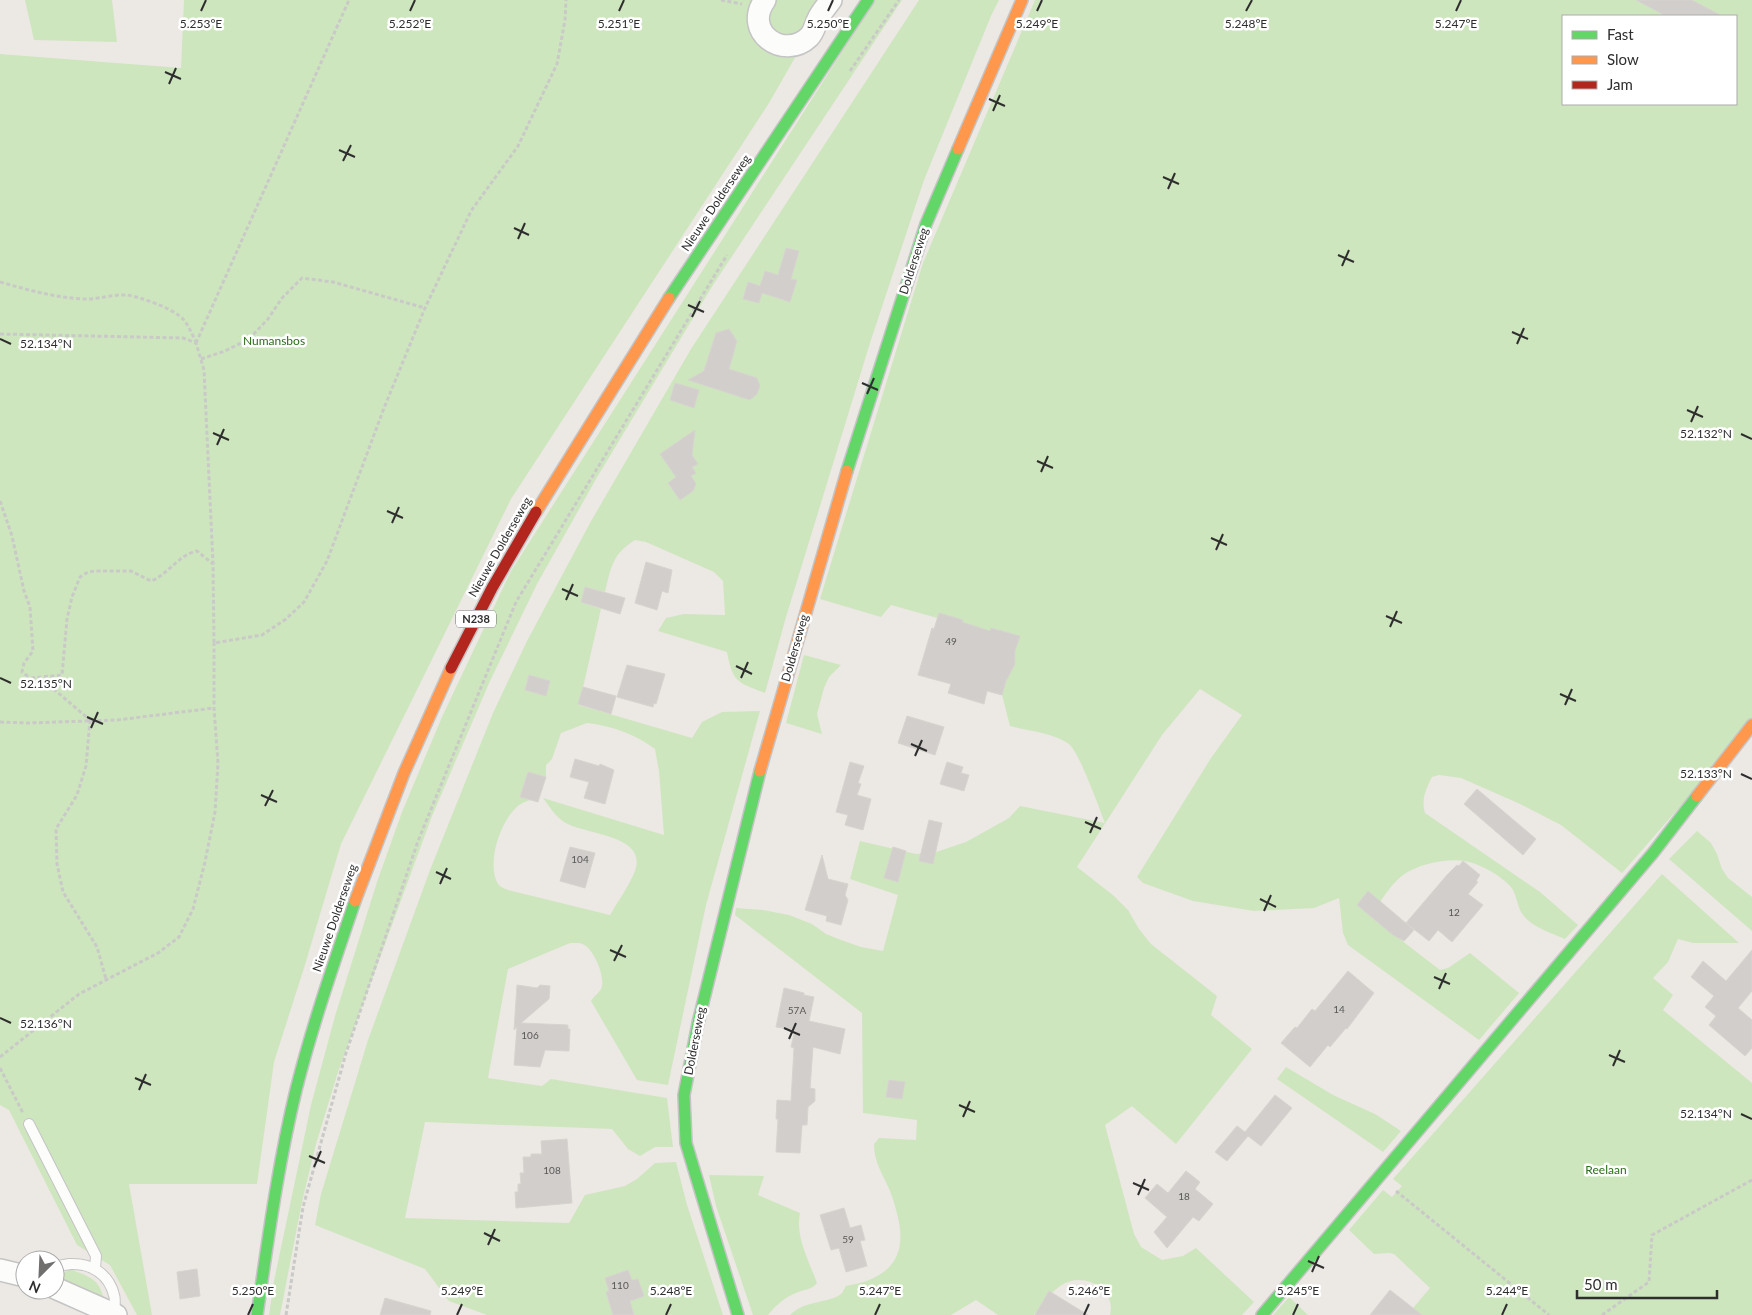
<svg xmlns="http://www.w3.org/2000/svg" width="1752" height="1315" viewBox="0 0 1752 1315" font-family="Lato,sans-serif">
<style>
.green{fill:#cee6be;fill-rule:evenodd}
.building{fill:#d1cecb;stroke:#d7d4d0}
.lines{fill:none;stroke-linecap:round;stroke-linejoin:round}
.lane-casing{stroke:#c5c4c5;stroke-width:12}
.street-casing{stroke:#c5c4c5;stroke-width:24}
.fast-casing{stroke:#c5c4c5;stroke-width:14}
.slow-casing{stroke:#c5c4c5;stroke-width:14}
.jam-casing{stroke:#c5c4c5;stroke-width:14}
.path{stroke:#c9c9c8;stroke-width:3;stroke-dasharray:4 2.5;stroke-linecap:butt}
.lane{stroke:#fcfcfb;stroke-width:10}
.street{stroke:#fcfcfb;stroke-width:21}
.fast{stroke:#63d668;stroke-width:11}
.slow{stroke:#ff974d;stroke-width:11}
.jam{stroke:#b3261e;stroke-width:11}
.ticks{fill:none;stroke:#2e2e2e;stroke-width:2}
.labels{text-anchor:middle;stroke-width:5;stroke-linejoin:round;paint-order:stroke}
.number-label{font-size:10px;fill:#585857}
.shield{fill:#fff;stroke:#6d6d6d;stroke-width:1}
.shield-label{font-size:11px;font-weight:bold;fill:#2e2e2e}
.street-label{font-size:12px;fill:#2e2e2e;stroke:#fff}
.park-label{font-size:12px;fill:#2c6e1b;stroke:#fff}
.ticks-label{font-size:12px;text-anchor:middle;fill:#2e2e2e;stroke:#fff;stroke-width:5;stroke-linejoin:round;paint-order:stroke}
</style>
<rect width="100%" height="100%" fill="#ece8e4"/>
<path class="green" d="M25,0H112L117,42L34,40Z
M184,0H828L769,103L511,499L341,844L304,968L274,1062L257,1184H129L152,1315H137L110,1265L77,1245L9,1110L0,1105V54L181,68Z
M875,0H902L713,285L596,479L537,584L490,681L432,816L338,1072L316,1144L302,1202L280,1315H269L274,1281L311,1105L335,1016L377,882L402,812L442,717L511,571Z
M919,0H999L991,16L924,180L870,343L786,617L765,693C737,682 733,683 727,652L658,631L666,618L684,614L725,615L723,581L714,572L646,542L635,540C612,554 611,568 605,592L586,587L581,602L601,609L579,705L692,738L702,722L722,712L760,711L706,905L668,1085L637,1080L591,1001C594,996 599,993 601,989C606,978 595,953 586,946C581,942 576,943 570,943L508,969L488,1078L542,1086L551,1079L667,1098L673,1147H655L640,1156L628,1149L612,1129L425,1122L405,1218L569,1223L585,1195L625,1186L637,1179L655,1163L676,1162L687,1205L723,1315H487L449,1301L425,1269L315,1225L321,1194L368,1040L430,870L493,713L527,641L590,523L691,349ZM587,723C612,726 635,734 655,749L659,771L664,835L543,798C549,806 555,816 564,822C584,835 648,834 635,871C629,886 618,901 610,915L508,890C504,888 500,887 498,884C486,864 500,822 516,808C519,804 525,802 530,800L520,797L528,772L546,777V765L552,759L561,733Z
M1035,0H1752V724L1622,873L1561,825L1518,803L1461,778L1439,775L1432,777C1426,789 1421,799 1425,813L1540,892L1578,925L1565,939C1550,932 1530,927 1521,912C1517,904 1516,893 1511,887C1500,875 1481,864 1465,861C1447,858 1418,864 1403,875C1390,885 1379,903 1371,917L1440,970L1448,968L1470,953L1519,993L1479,1040L1348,945L1343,933L1339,898L1314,908L1254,911L1193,901L1143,883L1137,877L1211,758L1242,715L1200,689L1162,735L1077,867L1114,896L1128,910L1139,929L1151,944L1217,996L1211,1015L1252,1049L1176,1144L1132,1106L1105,1125L1134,1234L1141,1247L1162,1260L1183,1256L1196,1248L1254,1302L1242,1315H1110C1116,1293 1092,1276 1071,1281C1055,1285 1044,1303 1034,1315H998L976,1300L951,1315H790C806,1299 830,1304 842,1293C843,1292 845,1287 846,1286C853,1284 862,1283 869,1280C911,1263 903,1227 890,1191C883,1174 874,1163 874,1144L879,1138L916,1140L917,1120L863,1113L862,1013L735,915L736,908L763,910L789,915L812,924L826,934L841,940L861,947L883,951L898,895L850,879L860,841L916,854L936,852L966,842L1009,818L1020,806L1105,823C1098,805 1081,757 1070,745C1059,734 1025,730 1010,726L987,636L980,630L891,605L881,617L820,599L923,263ZM1563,16H1736V104H1563Z
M804,655L841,665L829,677L824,688L817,714L822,734L786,723Z
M1697,831L1711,843L1717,854L1722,869L1728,878L1752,897V931L1669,859Z
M1662,874L1739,943H1693L1678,939L1668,962L1653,978L1673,995L1663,1010L1752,1083V1315H1407L1430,1288L1394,1254C1387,1252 1382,1254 1374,1254L1349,1230L1383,1190L1392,1197L1402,1186L1393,1179Z
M1286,1067L1333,1095L1375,1114L1401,1131L1383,1152L1277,1079Z
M709,1175L764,1176L758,1195L800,1213C795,1236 809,1261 817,1283C812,1290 804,1289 796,1293C785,1297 775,1306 768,1315H753L716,1206Z
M70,1269C96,1279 100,1280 106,1308L55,1278Z
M1289,1297L1308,1315H1273Z"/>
<path class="building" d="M1636,0H1692L1722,16H1666Z
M786,248L799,251L791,279L797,280L790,302L762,293L759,303L743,299L748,282L760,286L765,271L778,275Z
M729,329L737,341L729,369L757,378L760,386L757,394L750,400L688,380L704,371L716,333Z
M675,383L699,390L694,408L670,400Z
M695,430L692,455L698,464L692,467L696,473L691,476L696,484L693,491L680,500L668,483L676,477L660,454Z
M646,562L672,570L668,593L662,591L657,610L635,603Z
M585,587L625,598L620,614L581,602Z
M939,613L963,620L962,622L990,631L991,628L1020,636L1015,651V664L1006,681L1002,695L987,691L984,704L948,693L951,684L918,675L932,628L934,629Z
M627,665L665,674L656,704L654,703L653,707L617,697Z
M529,675L550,681L546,696L525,690Z
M583,687L616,696L611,714L578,704Z
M907,716L944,727L935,755L898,743Z
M575,759L599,766L600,764L614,770L605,804L584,798L589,782L570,777Z
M850,762L864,766L858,783L861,784L857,795L871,799L863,830L845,825L848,815L836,812Z
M947,762L963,767L961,773L969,775L964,791L940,784Z
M528,772L546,777L538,802L520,797Z
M1477,789L1536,839L1523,855L1464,804Z
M929,820L942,823L933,864L919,861Z
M570,847L595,853L585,888L560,881Z
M893,847L906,851L898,882L884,878Z
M822,855L828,879L848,884L845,895L848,900L841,925L826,921L827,916L805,910Z
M1463,861L1480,875L1476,881L1478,882L1468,894L1483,905L1452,942L1438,930L1429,941L1406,923L1447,875L1457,865L1459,866Z
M1368,891L1414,930L1404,941L1393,935L1357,905Z
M1752,950V991L1738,1008L1752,1020V1048L1745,1056L1709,1025L1716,1016L1705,1007L1714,996L1691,977L1703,961L1726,981Z
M1348,971L1374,993L1347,1029L1346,1028L1330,1047L1328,1045L1310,1067L1281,1043L1295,1027L1297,1028L1312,1009L1315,1011Z
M517,985L537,988L540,985L550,986L549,999L521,1023L568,1025V1029H570L569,1051L545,1050L540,1067L514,1065L517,1027L514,1030Z
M784,988L804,993V995L814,997L809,1021L845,1029L840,1054L813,1047L810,1088L815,1089V1101L808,1107L807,1125H802L800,1153L776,1152L778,1119H776L777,1100L791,1101L794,1048L791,1047L795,1030L776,1027Z
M889,1080L905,1082L902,1099L886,1097Z
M1275,1095L1292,1108L1261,1146L1248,1136L1227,1161L1215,1152L1237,1126L1245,1132Z
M567,1139L572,1203L516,1208L515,1192H518V1184H521L520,1173H524L523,1157H531V1154H542L541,1141Z
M1186,1171L1200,1182L1195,1189L1213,1204L1199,1221L1193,1217L1167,1248L1154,1232L1167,1217L1145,1198L1157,1184L1168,1193Z
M844,1208L850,1228L861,1225L865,1240L860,1241L867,1266L846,1272L839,1248L831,1250L820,1215Z
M197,1269L200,1296L180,1299L177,1272Z
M628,1270L632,1280L638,1279L644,1296L630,1301L634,1315H613L606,1292L609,1291L605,1278Z
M1390,1290L1422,1315H1370Z
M1049,1291L1088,1315H1035Z
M385,1298L431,1311L430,1315H380Z"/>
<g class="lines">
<g class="lane-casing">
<path id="lane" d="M29,1124L96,1256L95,1268
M55,1267C60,1265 65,1265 70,1264C91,1263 109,1274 114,1295C116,1300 114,1308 114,1314"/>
</g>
<g class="street-casing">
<path id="street" d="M765,0C742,32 784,61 809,37C814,32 815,25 818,19C821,12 827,6 831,0
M0,1270L25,1276
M55,1288L116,1315"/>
</g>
<g class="fast-casing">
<path id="fast" d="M669,298L868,0
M847,471L926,224L958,149
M257,1315C268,1240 278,1164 296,1090C312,1026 334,963 355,901
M738,1315L686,1143L684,1095L698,1023L760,771
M1262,1315L1653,853L1697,796"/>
</g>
<g class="slow-casing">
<path id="slow" d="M958,149L1022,0
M536,512L669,298
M760,771L847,471
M1697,796L1752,725
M355,901L404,773L451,668"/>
</g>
<g class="jam-casing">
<path id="jam" d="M451,668L492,588L536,512"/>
</g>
<path class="path" d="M721,0L742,4
M850,71L899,0
M0,282C28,290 53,297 82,299C97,300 112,294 127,295C141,297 174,309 183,319C189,326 192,334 196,342
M0,334L183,338L196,343L204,370L213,564L214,643L262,635L286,619L304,602L327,561L384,408L425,308L471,211L518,146L557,64L565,20L566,0
M196,343L349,0
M201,359L225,351L249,339L268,319L282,298L302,278L333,282L425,308
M0,501L12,536L24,591L30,607L33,651L24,663L22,672L36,682L56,691L90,720
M31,678L62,675L67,619L72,597L80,577L88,572L95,571H131L151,581C169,574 178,555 197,551L213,564
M90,720L86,766L77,795L56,829L57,864L63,892L97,947L106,979
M0,722L28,723L117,720L214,708
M0,1057L79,994L158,953L179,937L193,909L205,862L215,812L218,763L214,708V643
M0,1068L23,1113
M1396,1191L1549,1315
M286,1315L303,1207L346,1053L418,841L516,602L727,255
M1602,1315L1649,1282L1652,1235L1752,1180"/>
<use href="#lane" class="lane"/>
<use href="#street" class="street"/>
<use href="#fast" class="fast"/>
<use href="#slow" class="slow"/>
<use href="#jam" class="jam"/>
</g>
<path class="ticks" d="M201,11L206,0M410,11L415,0M619,11L624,0M828,11L833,0M1037,11L1042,0M1246,11L1252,0M1456,11L1461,0M165,72L181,79M169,84L176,68M989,99L1005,106M993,111L1000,95M339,150L355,157M343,161L351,145M1163,177L1179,184M1168,189L1175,173M514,228L529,235M518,239L525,223M1338,255L1354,262M1342,266L1349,250M688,305L704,312M692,317L700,301M1512,332L1528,339M0,339L11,344M1517,344L1524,328M862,383L878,390M867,394L874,378M1687,410L1703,417M1691,422L1698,406M213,433L229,440M1741,434L1752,439M217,445L224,429M1037,461L1053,468M1041,472L1048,456M387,511L403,518M392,523L399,507M1211,538L1227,545M1216,550L1223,534M562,589L578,596M566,600L573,584M1386,616L1402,623M1390,627L1397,611M736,666L752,674M0,678L11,683M741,678L748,662M1560,694L1576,701M1565,705L1572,689M87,717L103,724M91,728L98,712M911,744L927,751M915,756L922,740M1741,774L1752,779M261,795L277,802M265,806L273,790M1085,822L1101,829M1090,833L1097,817M436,872L451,879M440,884L447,868M1260,899L1276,907M1264,911L1271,895M610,950L626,957M614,961L622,945M1434,977L1450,984M1439,989L1446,973M0,1018L11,1023M784,1028L800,1035M789,1039L796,1023M1609,1055L1625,1062M1613,1066L1620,1050M135,1078L151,1085M139,1090L146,1074M959,1105L975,1112M1741,1114L1752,1119M963,1117L970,1101M309,1156L325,1163M314,1167L321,1151M1133,1183L1149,1190M1138,1195L1145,1179M484,1233L500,1241M488,1245L495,1229M1308,1261L1324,1268M1312,1272L1319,1256M248,1315L253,1304M457,1315L462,1304M666,1315L671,1304M875,1315L880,1304M1084,1315L1089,1304M1293,1315L1298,1304M1502,1315L1507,1304"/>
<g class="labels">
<g class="number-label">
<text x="951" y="645">49</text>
<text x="580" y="863">104</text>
<text x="1454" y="916">12</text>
<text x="1339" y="1013">14</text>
<text x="797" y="1014">57A</text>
<text x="530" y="1039">106</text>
<text x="552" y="1174">108</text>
<text x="1184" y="1200">18</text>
<text x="848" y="1243">59</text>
<text x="620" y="1289">110</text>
</g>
<rect class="shield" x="456" y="610.5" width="40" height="17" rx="4"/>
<g class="shield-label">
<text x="476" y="623">N238</text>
</g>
<g class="street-label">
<text transform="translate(716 203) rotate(-56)" y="4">Nieuwe Dolderseweg</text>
<text transform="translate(914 261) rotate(-72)" y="4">Dolderseweg</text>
<text transform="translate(500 547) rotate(-60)" y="4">Nieuwe Dolderseweg</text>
<text transform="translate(795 648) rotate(-74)" y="4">Dolderseweg</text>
<text transform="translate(335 918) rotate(-71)" y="4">Nieuwe Dolderseweg</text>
<text transform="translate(695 1041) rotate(-79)" y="4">Dolderseweg</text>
</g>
<g class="park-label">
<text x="274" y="345">Numansbos</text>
<text x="1606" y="1174">Reelaan</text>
</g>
</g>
<g class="ticks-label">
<text x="201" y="28">5.253°E</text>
<text x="410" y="28">5.252°E</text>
<text x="1456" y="28">5.247°E</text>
<text x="619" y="28">5.251°E</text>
<text x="828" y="28">5.250°E</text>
<text x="1037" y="28">5.249°E</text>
<text x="1246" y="28">5.248°E</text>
<text x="46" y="348">52.134°N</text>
<text x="1706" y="438">52.132°N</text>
<text x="46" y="688">52.135°N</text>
<text x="1706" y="778">52.133°N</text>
<text x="46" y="1028">52.136°N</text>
<text x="1706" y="1118">52.134°N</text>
<text x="253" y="1295">5.250°E</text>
<text x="462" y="1295">5.249°E</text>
<text x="671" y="1295">5.248°E</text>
<text x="880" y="1295">5.247°E</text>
<text x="1089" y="1295">5.246°E</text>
<text x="1298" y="1295">5.245°E</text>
<text x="1507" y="1295">5.244°E</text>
</g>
<rect x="1562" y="15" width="175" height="90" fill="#ffffff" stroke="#ababab"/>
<rect x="1572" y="31" width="25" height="8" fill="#63d668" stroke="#ababab"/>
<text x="1607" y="40" font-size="15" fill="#2e2e2e">Fast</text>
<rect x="1572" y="56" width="25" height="8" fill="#ff974d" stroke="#ababab"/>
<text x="1607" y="65" font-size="15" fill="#2e2e2e">Slow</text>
<rect x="1572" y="81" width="25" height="8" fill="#b3261e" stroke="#ababab"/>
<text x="1607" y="90" font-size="15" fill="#2e2e2e">Jam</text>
<g transform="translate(40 1275) rotate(204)"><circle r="24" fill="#ffffff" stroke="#ababab"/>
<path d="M0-4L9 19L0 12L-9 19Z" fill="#706f6e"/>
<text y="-8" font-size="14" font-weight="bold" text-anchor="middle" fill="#2e2e2e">N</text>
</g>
<path d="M1577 1290v8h140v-8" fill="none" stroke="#2e2e2e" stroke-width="2.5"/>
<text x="1584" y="1290" font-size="15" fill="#2e2e2e" stroke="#ffffff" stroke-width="4" paint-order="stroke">50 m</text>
</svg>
